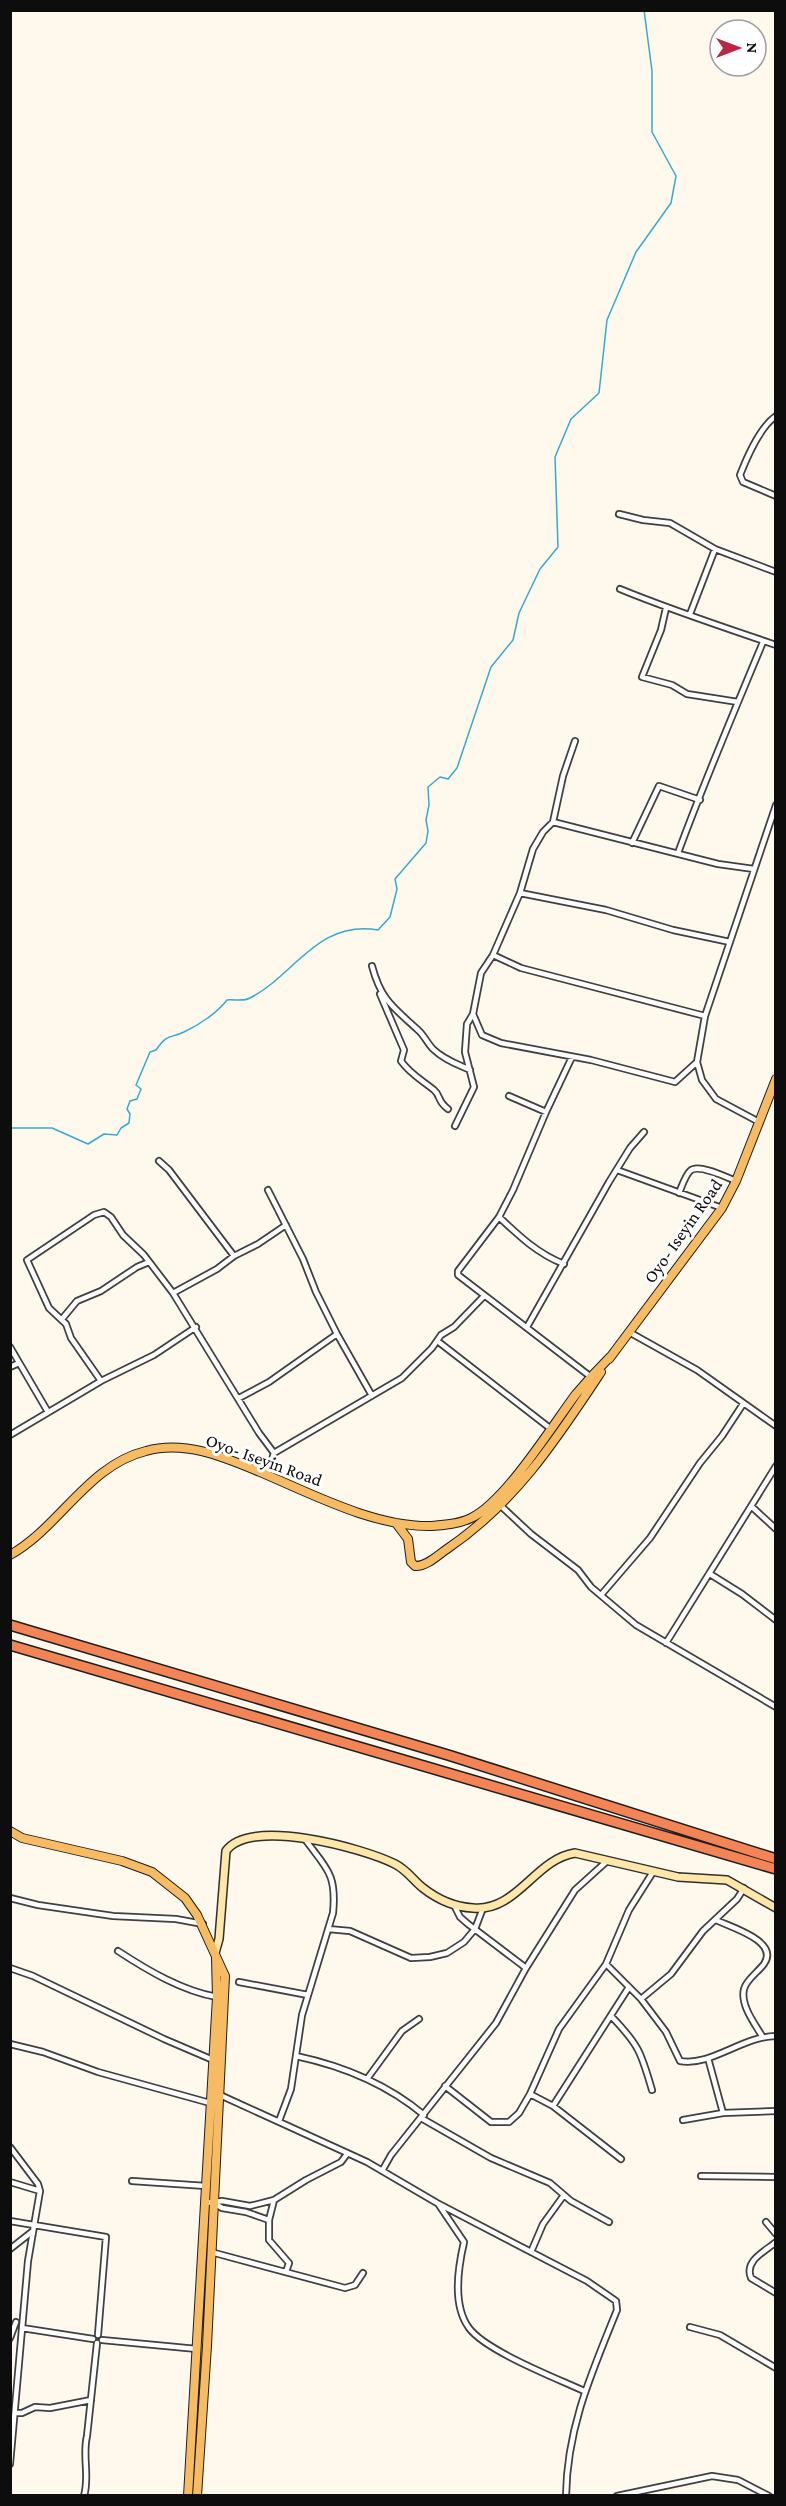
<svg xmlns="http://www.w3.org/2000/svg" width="786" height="2506" viewBox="0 0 786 2506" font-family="'Crimson Pro',serif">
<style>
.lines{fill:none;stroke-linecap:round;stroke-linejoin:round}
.stream{stroke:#39a9cc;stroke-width:1.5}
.street-casing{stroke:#404040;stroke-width:8}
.secondary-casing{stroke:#2f2f2f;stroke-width:10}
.primary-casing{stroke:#1e1e1e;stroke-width:10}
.highway-casing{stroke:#1e1e1e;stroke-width:12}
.street{stroke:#fff;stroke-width:4.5}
.secondary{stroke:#fee7a8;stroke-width:7}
.primary{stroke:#f7bb64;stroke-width:8}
.highway{stroke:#f38456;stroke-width:9}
.labels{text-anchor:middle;stroke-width:6;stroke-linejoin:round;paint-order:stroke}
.street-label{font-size:18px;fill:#0d0d0d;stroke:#fff}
</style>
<rect width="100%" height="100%" fill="#fff8ec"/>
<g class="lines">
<path class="stream" d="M10,1128H52L88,1144L104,1134L117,1135L121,1128L129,1123L130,1114L127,1109L130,1101L137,1099L141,1089L136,1085L150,1052L156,1050C168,1033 169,1039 184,1032C199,1025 217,1013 227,1000C234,999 243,1002 250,998C295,975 317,920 378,930L390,917L397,889L395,879L426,843L428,831L426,820L429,805L428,787L440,777L448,779L457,768L491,667L513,640L519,613L540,569L558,547L555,457L571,419L599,393L607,320L636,252L671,203L676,176L652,132V71L644,10"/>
<g class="street-casing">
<path id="street" d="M776,416C760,427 747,457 740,475L743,482L776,496
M619,514L643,520L670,523L715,549L776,572
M620,589C671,610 723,627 776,645
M666,608L661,630L642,677L672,685L687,694L738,702
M690,614L715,549
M553,822L718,864L754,869
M632,843L659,786L700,800
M678,853C704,782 734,712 763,642
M520,893L606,910L673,930L730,942
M493,955L521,968L705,1016
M372,966C381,1000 393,1007 418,1030C424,1035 427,1043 433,1049C443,1059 457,1064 470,1070
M380,994L404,1050L401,1061C410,1074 422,1080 434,1090C441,1096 437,1101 448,1109
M473,1014L482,1035L501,1043L591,1060L675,1082L697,1062
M572,1057L546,1112L513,1190L499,1217L458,1271V1275L591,1377
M509,1096L546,1112
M759,1122L716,1099L702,1080L697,1062L705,1016L776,805
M455,1126L474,1087L465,1052L467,1024L473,1014L481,973L493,955L520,893L533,849L543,832L553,822L563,776L575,741
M159,1161L169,1170L234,1256
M617,1170L722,1208
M268,1190L303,1259L316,1292L337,1334L371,1394
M679,1193C682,1186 685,1176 690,1171C698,1163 726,1177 736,1181
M499,1217C519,1236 538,1254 564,1264
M173,1293L217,1269L234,1256L258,1244L286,1225
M62,1319L77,1301L101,1291L137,1267L149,1262
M527,1327L609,1182L630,1148L644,1132
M629,1332L697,1370L776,1426
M440,1343L551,1429
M10,1347L48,1412
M10,1367L19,1363
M101,1381L71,1338L66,1324L49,1308L27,1260L94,1215L104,1212L111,1217L123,1235L144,1255L173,1293L259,1433L274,1453L267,1475
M239,1398L269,1382L337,1334
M10,1435L101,1381L154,1355L196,1327
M274,1453L402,1378L432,1348L441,1335L454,1327L484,1296
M501,1506L531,1534L578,1570L591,1587L636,1625L776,1707
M751,1506L776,1529
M710,1574L742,1594L776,1620
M601,1595L650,1538L700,1463L722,1436L743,1404
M666,1643L776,1466
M10,1898L38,1905L113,1916L176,1919L203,1924
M454,1905L460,1917L468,1924L526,1968
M716,1920C730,1927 780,1941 764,1964C758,1972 746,1980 744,1989C740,2005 755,2024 762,2036
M328,1929L350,1931L411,1958L430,1957L447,1953L464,1942L475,1929L483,1908
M118,1951C147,1970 182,1991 217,1997
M606,1964L641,1999L666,2032L680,2061C710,2067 743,2036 776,2036
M10,1968L33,1976L164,2039L213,2060
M239,1982L308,1995
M641,1999L671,1974L703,1931L737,1899L744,1888
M611,2016C639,2045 641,2052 652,2090
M10,2044L43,2052L98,2072L210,2103
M296,2056C343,2066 387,2084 424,2115
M708,2058L723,2113
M367,2079L402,2031L419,2019
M445,2086L491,2122H509L519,2113L530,2094L559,2029L606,1964L629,1910L653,1872
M530,2094L553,2106L621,2159
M220,2095L367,2162L437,2203L587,2281L616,2301L617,2310C592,2372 567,2427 566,2496
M553,2106L629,1987
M421,2118L491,2158L550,2183L571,2201L609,2222
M683,2120L723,2113L776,2111
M279,2121L291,2089L302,2015L333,1913C337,1873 326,1868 304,1838
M10,2147L38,2184L40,2191L28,2261L10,2464
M382,2171L391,2155L496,2023L526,1968L575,1890L606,1862
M701,2176L776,2177
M132,2181L206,2186
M10,2182L40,2191
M274,2200L269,2220V2240L289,2263L286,2272
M205,2203L222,2201L250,2206L274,2200L306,2180L341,2162L347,2154
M214,2203L222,2208L246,2212L269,2220
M439,2205L464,2242C458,2268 452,2305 469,2328C486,2351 556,2378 584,2391
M10,2221L106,2237L98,2335
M766,2222L776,2234
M776,2242C764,2252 744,2261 751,2278L776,2293
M10,2249L33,2231
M211,2252L345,2288L355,2285L363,2273
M531,2252L543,2224L564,2195
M690,2327L720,2335L776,2368
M22,2328L93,2339
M10,2338L16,2322
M102,2340L197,2349
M15,2413H22L35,2407L50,2408L91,2400
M84,2496C90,2476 82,2456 87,2436L97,2343
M617,2496L712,2476L738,2480L769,2496"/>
</g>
<g class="secondary-casing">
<path id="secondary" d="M215,1953L219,1939L226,1851C250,1817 363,1848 395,1864C407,1870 413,1880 423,1888C437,1899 455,1907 473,1908C517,1912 535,1859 575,1853L678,1877L727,1880L776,1908"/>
</g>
<g class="primary-casing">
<path id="primary" d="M609,1359L722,1208L736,1181L776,1079
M396,1523L408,1539L411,1562L415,1566C426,1567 438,1555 447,1549C515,1503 556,1440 601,1372
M10,1555C60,1527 88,1465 146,1451C185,1440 224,1457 260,1472C312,1494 374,1527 431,1526C444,1525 459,1524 471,1518C505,1502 552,1426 576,1394C587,1381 598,1369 610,1357
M10,1831L22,1838L122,1861L152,1872L185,1898L197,1915L225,1976L207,2346L197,2496
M188,2496L217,1997L216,1958"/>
</g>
<g class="highway-casing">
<path id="highway" d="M10,1625L448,1755L776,1859
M10,1645L776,1869"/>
</g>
<use href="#street" class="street"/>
<use href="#secondary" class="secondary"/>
<use href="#primary" class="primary"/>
<use href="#highway" class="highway"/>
</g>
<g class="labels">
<g class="street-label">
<text transform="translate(683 1231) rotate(-55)" y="6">Oyo- Iseyin Road</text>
<text transform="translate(264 1460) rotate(20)" y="6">Oyo- Iseyin Road</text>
</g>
</g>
<rect width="786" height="2506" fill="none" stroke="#0d0d0d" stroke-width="24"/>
<g transform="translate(738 48) rotate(90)"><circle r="28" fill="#ffffff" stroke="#9e9e9e" stroke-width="1.5"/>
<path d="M0-4.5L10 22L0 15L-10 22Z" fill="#bb2645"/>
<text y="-9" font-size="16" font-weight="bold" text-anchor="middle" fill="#0d0d0d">N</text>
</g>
</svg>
